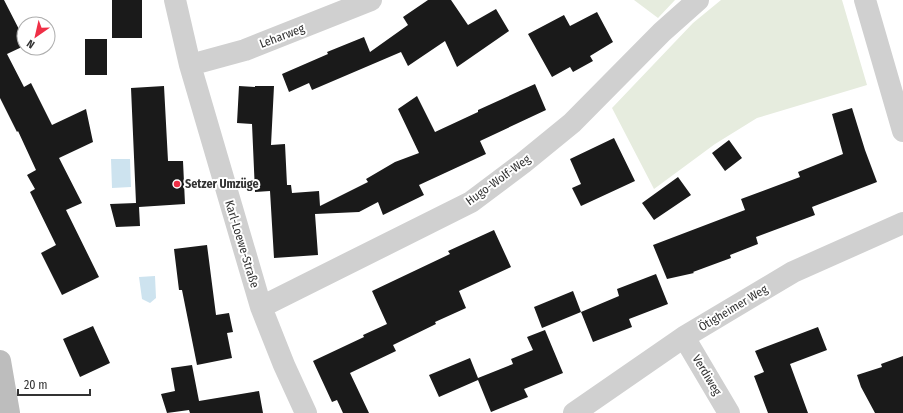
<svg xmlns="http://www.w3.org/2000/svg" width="903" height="413" viewBox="0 0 903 413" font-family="'Fira Sans Condensed',sans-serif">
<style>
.green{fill:#e6ecde}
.water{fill:#cde3ef}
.building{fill:#1a1a1a}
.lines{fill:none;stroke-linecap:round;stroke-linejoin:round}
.street{stroke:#d0d0d0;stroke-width:22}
.secondary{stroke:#bdbdbd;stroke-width:22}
.poi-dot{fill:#ef2f46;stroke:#fff;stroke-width:1.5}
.labels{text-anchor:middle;stroke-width:4;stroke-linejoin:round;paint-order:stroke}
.street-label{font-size:12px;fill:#333;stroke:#fff}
.poi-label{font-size:12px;font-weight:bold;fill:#333;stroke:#fff;text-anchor:start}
</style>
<rect width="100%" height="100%" fill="#fff"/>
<path class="green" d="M634,0H675L658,18Z
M721,0H842L867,85L757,118L715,144L654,189L612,108L693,23Z"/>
<path class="water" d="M111,159H130L131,187L112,188Z
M155,276L156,298L150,303L142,299L139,277Z"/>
<path class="building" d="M0,0H4L24,39V46L7,54L24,87L31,83L52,125L86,109L93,142L59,158L82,203L66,210L99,277L62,295L41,253L56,245L30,192L35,189L27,175L36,170L18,131L17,132L0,98Z
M112,0H142V38H112Z
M428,0H451L468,25L496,9L509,31L457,67L445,41L408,66L401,52L312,90L309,83L289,92L282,74L328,54L327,52L364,37L370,52L408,25L403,17Z
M597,12L613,42L590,56L593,61L573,72L570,67L552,77L528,34L564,15L570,26Z
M85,39H107V75H85Z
M535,84L546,110L480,141L486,154L419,185L424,195L383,215L378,202L359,212L315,214L318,255L274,258L270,191L255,192L252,124L237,123L239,86L255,87V86H274L271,145L285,144L287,185H291L292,193L319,191L320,206L368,182L366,179L395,162L419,153L398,109L417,96L435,132L478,112V110Z
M164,86L168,161H183L185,204L139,207L140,226L116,227L110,204L136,203L131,88Z
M852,108L865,150L877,182L812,207L815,215L756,237L758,244L730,255L731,258L693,272L694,273L667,279L653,245L745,210L741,199L800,177L798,172L843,154L832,114Z
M614,138L635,181L581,206L572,188L581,184L570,159Z
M729,140L742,158L725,171L712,153Z
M678,177L691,195L654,220L642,203Z
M494,230L511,267L459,291L466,308L435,322L436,324L393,345L396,351L350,373L369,413H343L337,400L332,402L313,361L364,337L363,335L387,324L372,291L450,254L448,251Z
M207,245L216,315L229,313L233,332L227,333L232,358L197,365L182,290H179L174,249Z
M656,274L668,304L629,319L632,327L593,342L581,312L619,296L617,289Z
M573,291L581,312L542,328L534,307Z
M93,326L110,363L80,377L63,339Z
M818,327L827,350L790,364L808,413H768L754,376L764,372L755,351Z
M545,330L563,373L524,389L528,397L491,412L478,380L439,397L429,375L470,358L478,378L513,364L511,359L533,350L527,337Z
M903,356V413H875L861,387L857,375L882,367L881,364Z
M192,365L199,401L259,391L263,413H190L189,410L167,413L161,394L175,391L171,368Z"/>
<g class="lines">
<path class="street" d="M175,0L190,65L261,307L284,365L306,413
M865,0L903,131
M190,65L245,50L371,0
M261,307L471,202L523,163L572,123L662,32L698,0
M684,337L729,413
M574,413L684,337L793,272L903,223"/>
<path class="secondary" d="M0,361L9,413"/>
</g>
<circle class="poi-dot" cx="177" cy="184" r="4"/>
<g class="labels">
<g class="street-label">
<text transform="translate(282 36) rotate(-21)" y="4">Leharweg</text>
<text transform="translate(498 180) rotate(-36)" y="4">Hugo-Wolf-Weg</text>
<text transform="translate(242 244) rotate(73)" y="4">Karl-Loewe-Straße</text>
<text transform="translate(733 308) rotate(-31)" y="4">Ötigheimer Weg</text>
<text transform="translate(707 375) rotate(59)" y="4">Verdiweg</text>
</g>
<g class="poi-label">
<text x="185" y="188">Setzer Umzüge</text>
</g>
</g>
<g transform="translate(36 36) rotate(214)"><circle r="19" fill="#ffffff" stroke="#adadad"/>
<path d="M0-3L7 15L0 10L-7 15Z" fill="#ef2f46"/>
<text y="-6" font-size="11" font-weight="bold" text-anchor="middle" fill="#333333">N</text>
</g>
<path d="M18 389v6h72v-6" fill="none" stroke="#333333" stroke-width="2"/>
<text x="24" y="389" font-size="12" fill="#333333" stroke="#ffffff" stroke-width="3" paint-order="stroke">20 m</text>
</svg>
